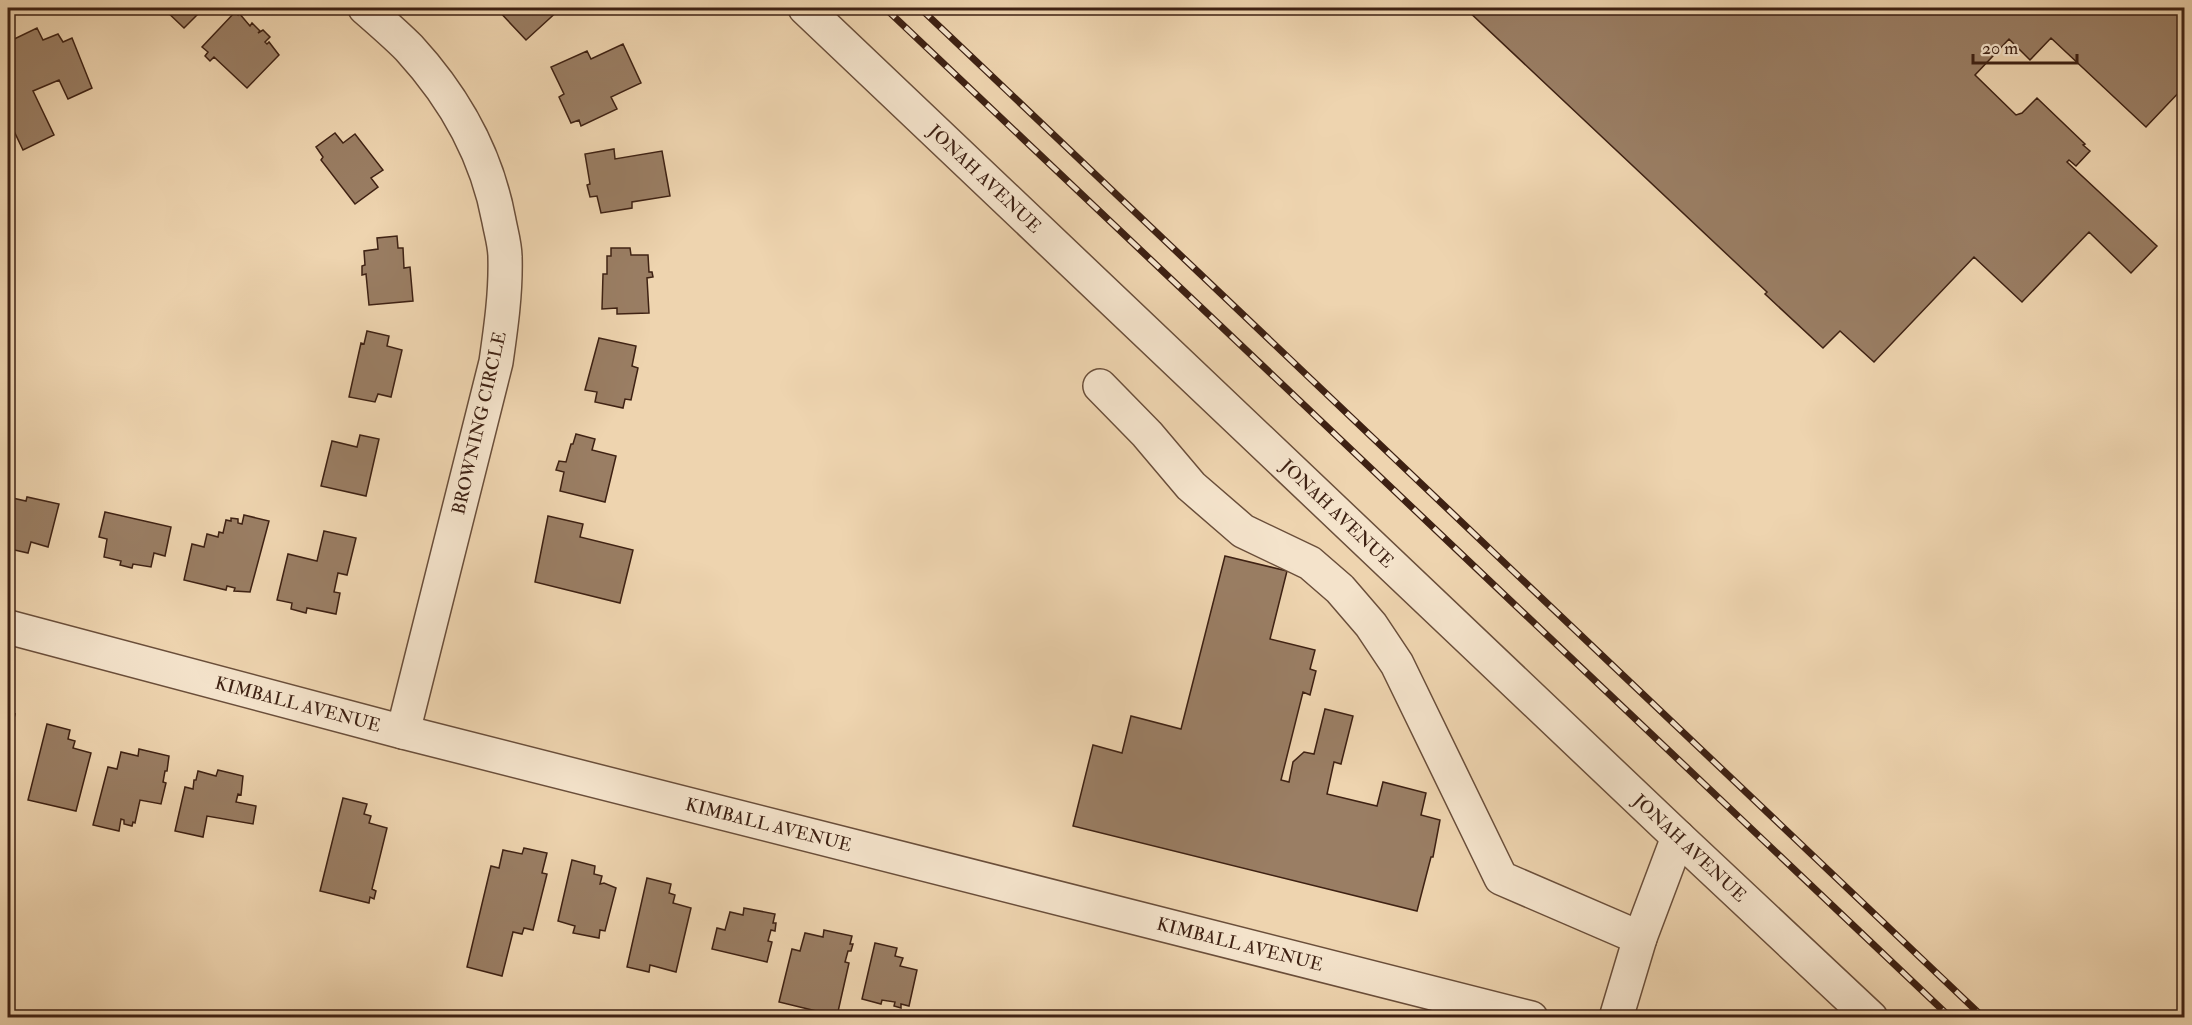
<svg xmlns="http://www.w3.org/2000/svg" width="2192" height="1025" viewBox="0 0 2192 1025" font-family="'IM FELL Double Pica',serif">
<style>
.building{fill:#9a7e64;stroke:#3e2113;stroke-width:1.5}
.lines{fill:none;stroke-linecap:round;stroke-linejoin:round}
.minor-casing{stroke:#6a4e3a;stroke-width:36}
.minor{stroke:#f4e3cb;stroke-width:33}
.rail-casing{stroke:#3e2113;stroke-width:7}
.rail{stroke:#f4e3cb;stroke-width:4.5;stroke-dasharray:14;stroke-linecap:butt}
.labels{text-anchor:middle;stroke-width:5;stroke-linejoin:round;paint-order:stroke}
.street-label{font-size:18px;fill:#3e2113;stroke:#f4e3cb}
</style>
<rect width="100%" height="100%" fill="#eed4af"/>
<filter id="stains"><feTurbulence type="fractalNoise" baseFrequency=".00333" numOctaves="4"/><feColorMatrix values="0 0 0 0 .2 0 0 0 0 .09 0 0 0 0 .02 0 0 0 .5 -.17"/></filter>
<radialGradient id="worn" r=".72"><stop offset=".6" stop-color="#630" stop-opacity="0"/><stop offset="1" stop-color="#630" stop-opacity=".3"/></radialGradient>
<path class="building" d="M163,8H204L184,28Z
M496,8H561L526,40Z
M1465,8H2184V87L2146,127L2051,38L2030,60L2009,39L1975,75L2016,115L2022,113L2037,98L2085,144L2083,145L2090,151L2076,166L2069,160L2067,162L2157,246L2131,273L2089,232L2022,302L1974,257L1874,362L1840,331L1823,348L1765,294L1767,292Z
M235,12L238,15L239,13L250,26L252,23L260,31L258,33L263,30L270,37L265,42L267,44L269,42L279,55L247,88L214,57L210,61L205,56L208,52L202,47Z
M37,28L43,40L58,34L63,42L72,38L92,88L68,99L59,80L33,91L54,135L23,150L12,127L9,128L8,125V42Z
M623,44L641,83L611,97L617,109L581,126L579,120L571,123L559,97L564,94L551,67L587,51L591,59Z
M335,133L343,143L355,134L383,170L371,178L378,187L355,204L321,160L323,157L316,147Z
M614,149L615,159L662,151L670,196L632,202V208L601,213L597,196L590,197L587,185L590,184L585,154Z
M397,236L398,248H403L404,268L410,267L413,301L369,305L366,274L362,275V266L365,265L364,251L378,249L377,238Z
M611,248H630L631,255H648L649,272H652L653,277L647,278L649,313L617,314V308L602,309L603,274H607V256H611Z
M367,331L389,336L387,346L402,350L391,397L378,394L375,402L349,397L361,343L364,344Z
M599,338L636,346L632,366L638,368L631,400L625,399L623,408L595,402L597,392L585,390Z
M576,434L595,439L592,450L616,456L605,502L560,491L564,472L556,470L559,461L566,462L571,444H573Z
M360,435L379,439L366,496L321,486L332,441L357,447Z
M8,497L26,501L27,497L59,504L48,547L31,542L28,553L10,549L13,538L8,537Z
M105,512L171,527L165,556L154,553L151,567L133,564L132,568L120,565L121,561L104,557L107,539L99,537Z
M244,515L269,521L250,592L234,591L235,588L227,586L226,590L184,580L192,544L204,547L207,534L218,537L219,532L223,533L226,520L231,521V518L238,519V523L242,524Z
M548,516L583,524L580,537L633,550L620,603L535,582Z
M324,531L356,538L347,575L338,573L334,592L340,593L336,614L307,608L306,613L291,609L292,603L277,600L288,554L317,561Z
M1225,556L1287,571L1270,639L1315,650L1310,669L1316,671L1310,695L1303,692L1281,780L1289,782L1293,762L1304,752L1314,754L1325,709L1353,716L1341,764L1334,762L1327,794L1377,806L1383,782L1426,793L1421,815L1440,820L1433,857H1431L1417,911L1073,826L1093,745L1122,753L1131,716L1181,729Z
M8,713L15,714L8,745L12,746L8,764Z
M47,724L70,730L68,739L75,741L73,748L91,753L76,811L28,800Z
M139,749L169,756L167,771H165L163,782L166,783L161,804L140,800L135,823L133,822L132,826L124,824V820L121,819L119,831L93,825L108,767L117,769L121,752L138,756Z
M218,770L243,776L241,795L238,794L236,802L256,806L253,824L207,816L203,837L175,831L185,787L193,789L194,780H196L198,771L216,776Z
M343,798L367,804L364,814L371,816L369,823L387,828L372,889L376,891L374,899L370,897L369,903L320,891Z
M524,848L547,853L542,873L547,874L533,930L524,928L522,934L513,932L502,976L467,967L491,866L499,868L503,850L522,854Z
M572,860L595,866L594,874L602,876L600,884L604,883L616,888L605,931L600,930L599,938L573,933L575,926L558,921Z
M647,878L671,884L669,893L675,895L673,903L691,908L676,972L650,965L649,972L627,967Z
M744,908L775,914L773,923H776L775,931L771,930L768,941L772,942L767,962L712,949L717,928L725,930L730,912L743,915Z
M824,930L852,936L850,944H853L851,951H848L845,962L849,963L837,1016L779,1002L792,949L800,951L805,933L823,937Z
M875,943L897,948L895,956L903,958L900,966L917,970L909,1006L901,1004V1008L894,1006L895,1002L882,1000L881,1004L862,999Z"/>
<g class="lines">
<g class="minor-casing">
<g id="minor">
<path d="M365,8C380,21 395,34 409,48C454,97 487,155 499,221C501,232 505,245 505,257C506,292 501,327 496,362L403,732"/>
<path id="s1" d="M805,8L1678,837L1871,1018"/>
<path d="M1100,386L1147,434L1191,486L1243,531L1310,563L1340,589L1371,625L1397,664L1501,878L1640,938"/>
<path id="s2" d="M8,627L403,732L1531,1018"/>
<path d="M1616,1018L1640,938L1678,837"/>
</g>
</g>
<use href="#minor" class="minor"/>
<g class="rail-casing">
<path id="rail" d="M885,8L1951,1018
M920,8L1984,1018"/>
</g>
<use href="#rail" class="rail"/>
</g>
<g class="labels">
<g class="street-label">
<text dy="6" stroke="none"><textPath href="#s1" startOffset="248">JONAH AVENUE</textPath></text>
<text transform="translate(479 423) rotate(-77)" y="6">BROWNING CIRCLE</text>
<text dy="6" stroke="none"><textPath href="#s1" startOffset="734">JONAH AVENUE</textPath></text>
<text dy="6" stroke="none"><textPath href="#s2" startOffset="300">KIMBALL AVENUE</textPath></text>
<text dy="6" stroke="none"><textPath href="#s2" startOffset="786">KIMBALL AVENUE</textPath></text>
<text dy="6" stroke="none"><textPath href="#s1" startOffset="1220">JONAH AVENUE</textPath></text>
<text dy="6" stroke="none"><textPath href="#s2" startOffset="1272">KIMBALL AVENUE</textPath></text>
</g>
</g>
<rect width="2192" height="1025" fill="none" stroke="#eed4af" stroke-width="30"/>
<rect x="9" y="9" width="2174" height="1007" fill="none" stroke="#3e2113" stroke-width="3"/>
<rect x="15" y="15" width="2162" height="995" fill="none" stroke="#3e2113" stroke-width="1.5"/>
<path d="M1973 54v9h104v-9" fill="none" stroke="#3e2113" stroke-width="3"/>
<text x="1982" y="54" font-size="18" fill="#3e2113" stroke="#f4e3cb" stroke-width="4.5" paint-order="stroke">20 m</text>
<rect width="100%" height="100%" filter="url(#stains)"/>
<rect width="100%" height="100%" fill="url(#worn)"/>
</svg>
